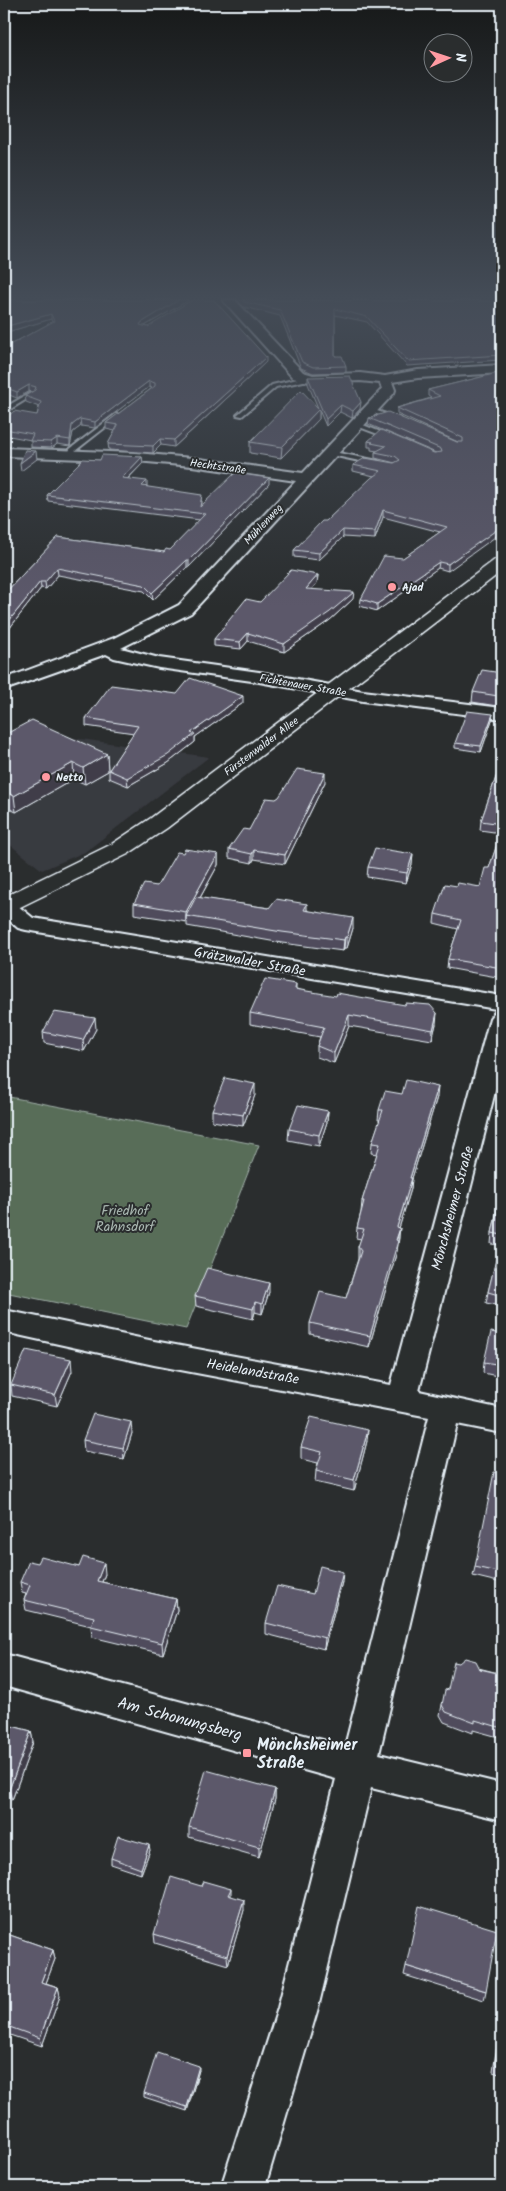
<svg xmlns="http://www.w3.org/2000/svg" width="506" height="2191" viewBox="0 0 506 2191" font-family="Kalam,sans-serif">
<style>
.built{fill:#393a40}
.green{fill:#596d59;stroke:#a0afa8}
.lines{fill:none;stroke-linecap:round;stroke-linejoin:round}
.service-casing{stroke:#e8f1f8;stroke-width:4}
.minor-casing{stroke:#e8f1f8;stroke-width:4}
.secondary-casing{stroke:#e8f1f8;stroke-width:3}
.service{fill:#2a2d2e;fill-rule:evenodd}
.minor{fill:#2a2d2e;fill-rule:evenodd}
.secondary{fill:#2a2d2e;fill-rule:evenodd}
.wall{fill:#4f4c5b;stroke:#e8f1f8}
.shaded-wall{fill:#403e4a;stroke:#e8f1f8}
.building{fill:#5c586a;stroke:#e8f1f8}
.poi-dot{fill:#ff9aa2;stroke:#2a2d2e;stroke-width:2}
.labels{text-anchor:middle;stroke-width:4;stroke-linejoin:round;paint-order:stroke}
.far-street-label{font-size:11px;fill:#e8f1f8;stroke:#2a2d2e}
.far-poi-label{font-size:11px;font-weight:bold;fill:#e8f1f8;stroke:#2a2d2e;text-anchor:start}
.street-label{font-size:14px;fill:#e8f1f8;stroke:#2a2d2e}
.park-label{font-size:14px;fill:#a8b6b0;stroke:#2a2d2e}
.near-street-label{font-size:16px;fill:#e8f1f8;stroke:#2a2d2e}
.near-poi-label{font-size:16px;font-weight:bold;fill:#e8f1f8;stroke:#2a2d2e;text-anchor:start}
</style>
<rect width="100%" height="100%" fill="#2a2d2e"/>
<filter id="ink" filterUnits="userSpaceOnUse"><feTurbulence type="fractalNoise" baseFrequency=".02" numOctaves="2"/><feDisplacementMap in="SourceGraphic" scale="10" xChannelSelector="R" yChannelSelector="G"/><feConvolveMatrix kernelMatrix="1 2 1 2 8 2 1 2 1" color-interpolation-filters="sRGB"/></filter>
<g filter="url(#ink)">
<path class="built" d="M31,732L209,757L85,852L42,870L4,840V745Z"/>
<path class="green" d="M4,1096L259,1145L186,1329L4,1292Z"/>
<g class="lines">
<g class="service-casing">
<path id="service" d="M306,377L309,379L308,380L276,387L242,416L237,415L272,385Z
M30,393L35,394L4,413V408Z
M367,409H371L401,419L398,421L367,411Z
M116,414L121,415L75,451L72,455H68L70,449Z
M354,423H358L396,438L391,439L354,425Z
M329,451L378,461L382,463L378,465L327,454L325,453Z"/>
</g>
<g class="minor-casing">
<path id="minor" d="M223,300H235L303,372L313,375L360,373L385,376L418,370L502,365V373L418,378L392,382L395,390L394,393L191,613L121,648L159,658L259,672L363,691L502,708V719L363,701L259,682L159,668L114,658L106,654L4,690V679L114,638L179,605L296,481L192,466L136,461L4,456V448L136,453L192,458L303,473L382,389L380,383L360,381L313,383L293,378Z
M4,899L12,901L33,918L502,996V1010L26,930L18,928L4,916Z
M502,1010V1064L419,1391L502,1409V1433L457,1424L379,1754L502,1784V1820L371,1788L318,2008L265,2187H221L278,2008L336,1779L4,1686V1654L345,1746L429,1417L154,1365L4,1332V1310L154,1341L391,1385L490,1018L494,1013Z"/>
</g>
<g class="secondary-casing">
<path id="secondary" d="M502,558V571L167,828L128,854L12,911L4,913V897L112,844L151,818L496,559Z"/>
</g>
<use href="#service" class="service"/>
<use href="#minor" class="minor"/>
<use href="#secondary" class="secondary"/>
</g>
<path class="wall" d="M4,300H189L145,326L266,362L174,447L161,445L153,453L109,450L108,444L115,431L106,429V423L152,388L149,387L95,428L81,426L73,432L70,446L57,444L52,448L31,447V440L4,435V420L37,415L39,407L26,402L25,396L32,392L29,391L17,398L4,393V348L52,322L51,319L4,333Z
M237,300L502,301V360L407,366L367,322L335,315V356L346,366V372L313,373L301,368L280,316L244,307Z
M502,372L448,571L438,568L377,611L360,606L361,599L403,558L440,532L383,517L375,539L343,537L319,560L294,557V550L326,521L374,476L353,471V465L395,463L375,458V452L377,451L371,450V447H368V441L434,453H436L368,424L369,418L458,442L397,414V408L431,398L428,396V390Z
M308,377L360,409L352,418L340,412L326,426L319,410V419L281,458L250,453V442L318,408L308,384Z
M142,457L143,463L128,479L147,487L202,501V506L269,484L189,567H187L153,600L144,591L58,575L46,589L41,588L5,634H4V593H5L58,537L164,552L170,550L200,520L48,501L47,495L100,460Z
M318,575L317,583L312,589L353,599L330,620L284,652L248,641L241,649L214,646V639L260,602Z
M502,673L497,706L472,702L473,692Z
M243,703L195,737V742L168,763L128,786L109,778V770L134,733L86,726V718Z
M492,720L481,752L455,748V743Z
M4,735L107,754L108,771L85,784L74,779L16,812L4,806Z
M502,760V978L447,968L448,959L458,929L434,923L435,914L457,886L480,887L489,868L501,833L480,830L481,821Z
M325,782L285,864L254,859L252,863L229,858V849L249,830L276,799Z
M183,853L218,854V865L200,898L269,908L307,904V910L353,928L347,948H344L343,951L282,943L187,926V922L134,914V903L157,886Z
M413,854L412,864L406,883L367,877L368,867Z
M296,984V989L436,1024L432,1040L349,1026L334,1063L317,1057V1046L320,1037L250,1024V1013Z
M96,1029L84,1051L44,1043L43,1032Z
M402,1094L437,1097L412,1178L411,1189L399,1228V1238L397,1251L369,1347L310,1334V1323L346,1298L358,1259V1247L361,1239L356,1238L357,1228L361,1212L362,1201L377,1154L371,1153L372,1143L380,1120H378L379,1110Z
M255,1095L243,1126L212,1121V1110Z
M328,1111L327,1122L319,1146L288,1140L289,1129Z
M502,1188V1306L486,1303L488,1292L500,1245L491,1244L492,1233Z
M269,1292L262,1314L255,1312L253,1319L196,1306L195,1296Z
M502,1334V1377L483,1373L484,1362Z
M72,1371L57,1406L12,1396L11,1385Z
M132,1433L124,1459L84,1451L83,1440Z
M367,1441L354,1491L315,1482L316,1471L318,1463L301,1459V1447Z
M502,1473V1583L473,1576L475,1567Z
M38,1563L79,1567L105,1574L102,1582L176,1599L177,1610L163,1654L92,1637L91,1626L26,1610L24,1600L26,1594L22,1593L20,1582Z
M342,1582L324,1649L266,1634V1623L313,1594Z
M459,1663L502,1674V1738L473,1730V1733L444,1722L440,1715L442,1705Z
M4,1724L31,1731L33,1742L12,1800L4,1798Z
M275,1789V1799L259,1857L189,1837V1827Z
M150,1850L141,1874L111,1864V1858Z
M201,1886L231,1889V1896L244,1910L228,1965L155,1943L154,1934Z
M4,1933L53,1950L55,1959L46,1983L58,1987L60,1996L42,2046L4,2033Z
M406,1966L486,1991L484,2000L404,1975Z
M502,2011V2075L493,2072Z
M199,2070L187,2111L144,2097V2093Z"/>
<path class="shaded-wall" d="M179,300H189L141,328L140,325L141,323Z
M51,314V319L4,333V327Z
M266,357V362L174,447V440Z
M149,381V387L95,428V422Z
M29,385V391L17,398V392Z
M361,402L360,409L352,418L353,411Z
M341,405L340,412L326,426V419Z
M319,409V419L281,458L282,447Z
M80,419L81,426L73,432L70,446V440L72,425Z
M57,438V444L52,448L51,442Z
M160,439L161,445L153,453V446Z
M36,451L37,459L21,471L20,463Z
M142,457L143,463L122,484V478Z
M269,478V484L189,567V560Z
M147,481V488L142,486Z
M383,510V517L375,539V532Z
M502,526V532L448,571V564Z
M343,530V537L319,560V553Z
M187,560V567L153,600L152,593Z
M439,562L438,568L377,611V604Z
M57,568L58,575L46,589L45,582Z
M318,575L317,583L306,596V589Z
M40,582L41,588L5,634L4,627Z
M354,592L353,599L330,620L284,652V644Z
M248,633V641L241,649L240,642Z
M502,684V691L497,706L498,696Z
M243,696V703L195,737V742L168,763L128,786L127,778Z
M493,714L492,720L481,752V746Z
M107,754L108,771L85,784L83,768Z
M73,763L74,779L16,812L14,796Z
M325,773V782L285,864V855Z
M254,850V859L252,863V854Z
M218,854V865L190,916H186V922V912Z
M413,854L412,864L406,883L407,873Z
M353,918V928L347,948V937Z
M345,937L344,948L343,951L344,940Z
M437,1013L436,1024L432,1040L433,1030Z
M349,1015V1026L334,1063V1053Z
M95,1018L96,1029L84,1051L83,1040Z
M255,1084V1095L243,1126V1115Z
M438,1087L437,1097L409,1188L410,1178Z
M328,1111L327,1122L319,1146V1135Z
M412,1178L411,1189L396,1238L397,1227Z
M400,1228L397,1251L369,1347L370,1336Z
M269,1283V1292L262,1314V1304Z
M255,1302V1312L253,1319V1309Z
M71,1359L72,1371L57,1406L55,1395Z
M131,1422L132,1433L124,1459L123,1448Z
M368,1430L367,1441L354,1491V1480Z
M104,1563L105,1574L98,1592L97,1581Z
M343,1572L342,1582L324,1649L325,1638Z
M176,1599L177,1610L163,1654L162,1643Z
M31,1731L33,1742L12,1800L9,1790Z
M275,1789V1799L259,1857V1847Z
M149,1845L150,1850L141,1874V1869Z
M244,1900V1910L228,1965L227,1956Z
M53,1950L55,1959L43,1991L41,1982Z
M58,1987L60,1996L42,2046L40,2038Z
M199,2066V2070L187,2111V2107Z"/>
<path class="building" d="M4,300H179L141,323L140,325L148,327L192,300H214L266,357L174,440L160,439L153,446L108,444L118,425L106,423L155,386V383L149,381L95,422L80,419L72,425L70,440L57,438L51,442L30,441L33,434L4,429V420L14,411L37,415L41,402L25,396L35,390L36,387L29,385L17,392L4,387V348L54,321L51,314L4,327Z
M243,300L502,301V355L408,361L367,317L335,309V356H342L346,366L313,367L302,362L280,310L244,302Z
M502,372V526L448,564L439,562L377,604L361,599L384,556L403,558L447,527L383,510L375,532L343,530L319,553L294,550L322,521H326L371,478L381,471L353,465L365,458L394,463L400,460L395,456L375,452L386,446L371,443L373,442L368,441L381,430L434,453L442,452L441,449L369,418L388,412L457,442H463V438L397,408L440,396L428,390Z
M350,376L361,402L353,411L341,405L326,419L308,377Z
M301,390L319,409L282,447L250,442Z
M25,450L36,451L20,463Z
M102,455L142,457L122,478L147,481L142,486L202,495L200,507L235,473L269,478L189,560H187L152,593L144,585L57,568L45,582H40L4,627V593H5L58,537L164,552L166,549L170,550L205,514L47,495L83,459L100,460Z
M291,570L318,575L306,589L354,592L330,612L284,644L248,633L240,642L214,639L246,599L260,602Z
M482,670L502,673V684L498,696L473,692Z
M190,678L243,696L191,733L195,734L168,755L127,778L109,770L138,726L86,718L111,685L177,694Z
M467,711L493,714L481,746L455,743Z
M32,720L107,754L83,768L73,763L14,796L4,791V735Z
M502,760V824L481,821Z
M297,769L325,773L285,855L254,850L252,854L229,849L243,829L249,830L266,798L276,799L279,797Z
M502,830V968L448,959L461,920L435,914L445,884L457,886L458,883L480,887L485,868H489Z
M375,848L413,854L407,873L368,867Z
M185,849L218,854L186,912L134,903L144,884L157,886L177,852L183,853Z
M196,897L269,908L276,899L307,904L304,910L353,918L347,937H345L344,940L282,932L186,916Z
M265,979L296,984L295,989L336,996L337,993L405,1005L406,1003L430,1005L437,1013L433,1030L349,1015L334,1053L317,1046L324,1027L250,1013Z
M54,1012L95,1018L83,1040L43,1032Z
M225,1078L255,1084L243,1115L212,1110Z
M406,1080L438,1087L410,1178H412L397,1227L400,1228L396,1240L398,1241L370,1336L310,1323L320,1292L346,1298L361,1251L358,1247L364,1229L357,1228L364,1201H362L380,1144L372,1143L383,1110H379L385,1091L402,1094Z
M298,1105L328,1111L319,1135L289,1129Z
M502,1188V1296L488,1292L502,1235L492,1233Z
M207,1268L269,1283L262,1304L255,1302L253,1309L195,1296Z
M491,1332L502,1334V1365L484,1362Z
M26,1350L71,1359L55,1395L11,1385Z
M93,1414L131,1422L123,1448L83,1440Z
M311,1417L368,1430L354,1480L316,1471L322,1452L301,1447Z
M494,1472L502,1473V1573L475,1567Z
M41,1557L79,1567L83,1557L104,1563L97,1581L176,1599L162,1643L91,1626L94,1617L24,1600L30,1585L20,1582L29,1561L38,1563Z
M320,1566L343,1572L325,1638L266,1623L277,1586L313,1594Z
M465,1658L476,1661L480,1669L502,1674V1728L475,1720V1723L446,1712L442,1705L445,1690L448,1689L454,1662L459,1663Z
M4,1724L31,1731L9,1790L4,1789Z
M206,1770L275,1789L259,1847L189,1827Z
M118,1836L149,1845L141,1869L111,1858Z
M171,1877L201,1886L203,1881L231,1889L228,1895L244,1900L227,1956L154,1934Z
M419,1906L497,1930L486,1991L406,1966Z
M4,1933L53,1950L41,1982L58,1987L40,2038L4,2025Z
M502,2018V2066L495,2064Z
M157,2052L199,2066L187,2107L144,2093Z"/>
</g>
<linearGradient id="sky" x2="0" y2="1"><stop stop-color="#171919"/><stop offset="0.49" stop-color="#444c57"/><stop offset="1" stop-color="#444c57" stop-opacity="0"/></linearGradient>
<rect width="506" height="607" fill="url(#sky)"/>
<g class="poi-dot">
<circle cx="392" cy="587" r="5"/>
<circle cx="46" cy="777" r="5"/>
<rect x="242" y="1748" width="10" height="10" rx="2.5"/>
</g>
<g class="labels">
<g class="far-street-label">
<text transform="translate(218 466) rotate(8)" y="4">Hechtstraße</text>
<text transform="translate(263 524) rotate(-47)" y="4">Mühlenweg</text>
<text transform="translate(303 685) rotate(10)" y="4">Fichtenauer Straße</text>
<text transform="translate(261 746) rotate(-37)" y="4">Fürstenwalder Allee</text>
</g>
<g class="far-poi-label">
<text x="402" y="591">Ajad</text>
<text x="56" y="781">Netto</text>
</g>
<g class="street-label">
<text transform="translate(250 961) rotate(10)" y="5">Grätzwalder Straße</text>
<text transform="translate(452 1208) rotate(-75)" y="5">Mönchsheimer Straße</text>
<text transform="translate(253 1371) rotate(10)" y="5">Heidelandstraße</text>
</g>
<g class="park-label">
<text x="125" y="1215">Friedhof<tspan x="125" dy="16">Rahnsdorf</tspan></text>
</g>
<g class="near-street-label">
<text transform="translate(180 1718) rotate(15)" y="6">Am Schonungsberg</text>
</g>
<g class="near-poi-label">
<text x="257" y="1750">Mönchsheimer<tspan x="257" dy="18">Straße</tspan></text>
</g>
</g>
<rect width="506" height="2191" fill="none" stroke="#2a2d2e" stroke-width="20"/>
<rect x="10" y="10" width="486" height="2171" fill="none" stroke="#e8f1f8" stroke-width="2" filter="url(#ink)"/>
<g transform="translate(448 58) rotate(87)"><circle r="24" fill="#2a2d2e" stroke="#767b7f"/>
<path d="M0-4L9 19L0 12L-9 19Z" fill="#ff9aa2"/>
<text y="-8" font-size="14" font-weight="bold" text-anchor="middle" fill="#e8f1f8">N</text>
</g>
</svg>
